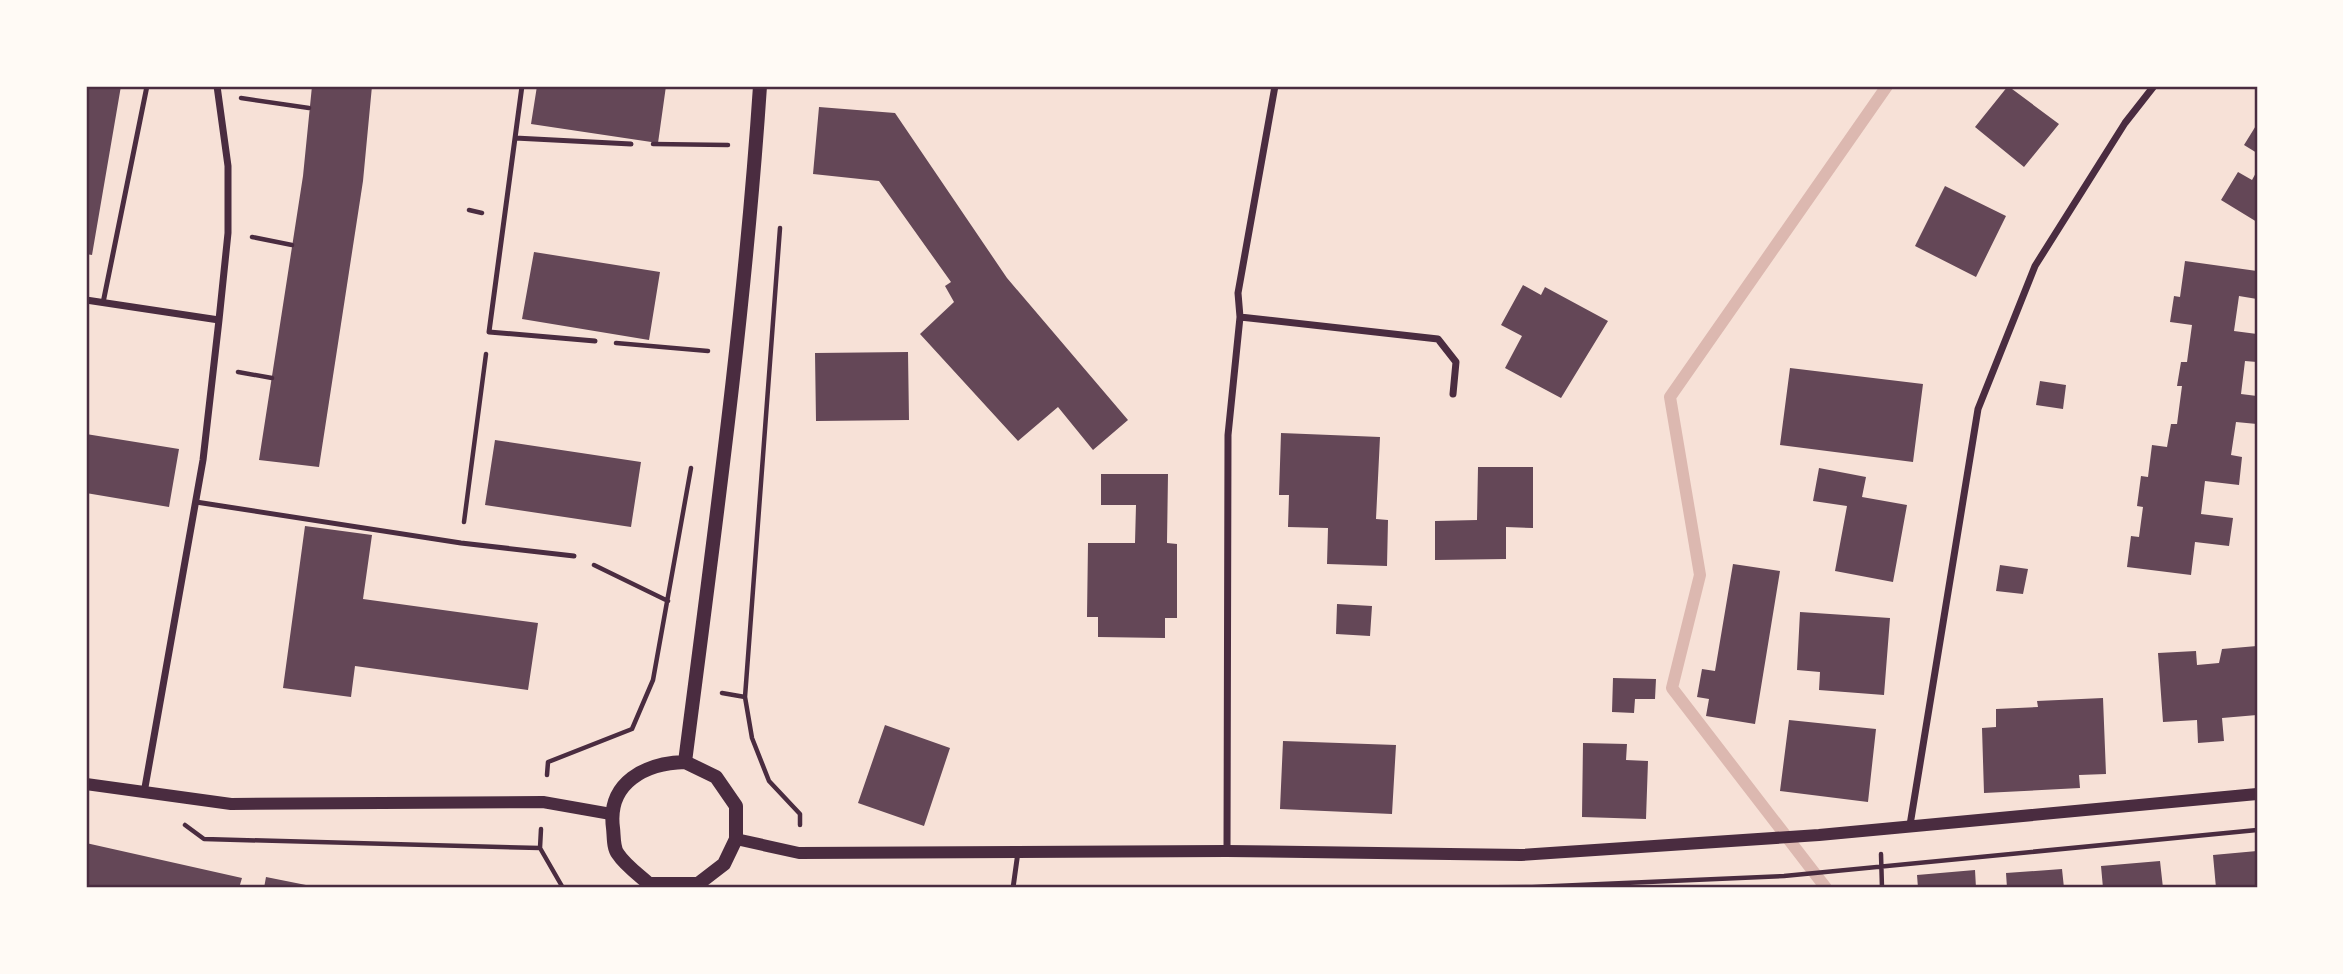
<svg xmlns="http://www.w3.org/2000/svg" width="2343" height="974" viewBox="0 0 2343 974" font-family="Overpass,sans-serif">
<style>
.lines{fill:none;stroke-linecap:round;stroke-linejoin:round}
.stream{stroke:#dcb8b0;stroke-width:12}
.building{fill:#644757}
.path{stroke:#4a2c40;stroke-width:4.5}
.service{stroke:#4a2c40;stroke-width:5}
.minor{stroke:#4a2c40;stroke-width:7}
.tertiary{stroke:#4a2c40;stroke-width:12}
.secondary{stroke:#4a2c40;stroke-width:14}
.neatline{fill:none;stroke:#4a2c40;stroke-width:2.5}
</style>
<rect width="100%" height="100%" fill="#f7e1d7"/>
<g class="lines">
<path class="stream" d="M1826,888L1672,688L1700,575L1670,397L1887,86"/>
</g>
<path class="building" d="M86,86H121L92,255L86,254Z
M312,86H372L363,181L319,467L259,460L303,176Z
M537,86H666L658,143L531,124Z
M2008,86L2059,124L2024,167L1975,127Z
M819,107L895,113L1007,278L1128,420L1093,450L1058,407L1018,441L920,334L954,302L945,286L951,282L879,181L813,174Z
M2257,124V153L2244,145Z
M2257,171V222L2221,200L2238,172L2252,180Z
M1945,186L2006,216L1976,277L1915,246Z
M534,252L660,272L649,340L522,319Z
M2185,261L2257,271V299L2239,296L2234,331L2257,334V362L2245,361L2241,394L2257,396V424L2236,422L2231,455L2242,457L2239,485L2205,481L2201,514L2233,518L2229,546L2195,542L2191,575L2127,567L2131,536L2139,537L2143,507L2137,506L2141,476L2148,477L2152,445L2167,447L2171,424H2177L2182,386H2177L2181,362H2187L2192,325L2170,322L2174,296L2180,297Z
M1523,285L1541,295L1545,287L1608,321L1561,398L1505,368L1522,336L1501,325Z
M908,352L909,420L816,421L815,353Z
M1790,368L1923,384L1913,462L1780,445Z
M2040,381L2066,385L2063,409L2036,405Z
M1281,433L1380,437L1376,519L1388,520L1387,566L1327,564L1328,528L1288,527L1289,495H1279Z
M86,434L179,449L169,507L86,493Z
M495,440L641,462L631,527L485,505Z
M1478,467H1533V528L1506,527V559L1435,560V521L1477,520Z
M1819,468L1866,477L1862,497L1907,505L1893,582L1835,571L1847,506L1813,501Z
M1101,474H1168L1167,543L1177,544V618H1165V638L1098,637V617H1087L1088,543H1135L1136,505H1101Z
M305,526L372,535L363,599L538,623L528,690L355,666L351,697L283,688Z
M1733,564L1780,571L1755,724L1706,716L1709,699L1697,697L1702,669L1715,671Z
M2000,565L2028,569L2023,594L1996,591Z
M1337,604L1372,606L1370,636L1336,634Z
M1800,612L1890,618L1884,695L1819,690L1820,672L1797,670Z
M2257,646V715L2222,718L2224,741L2198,743L2197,720L2163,722L2158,653L2196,651L2197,665L2219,663L2222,649Z
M1613,678L1656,679L1655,699H1635L1634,713L1612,712Z
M2103,698L2106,774L2079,775L2080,788L1984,793L1982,728L1996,727V709L2038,707L2037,701Z
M1789,720L1876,729L1868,802L1780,791Z
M885,725L950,748L924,826L858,803Z
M1283,741L1396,745L1392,814L1280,809Z
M1583,743L1627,744L1626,760L1648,761L1646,819L1582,817Z
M86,843L242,878L239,888H86Z
M2257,851V888H2216L2213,855Z
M2160,861L2163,888H2103L2101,866Z
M2062,869L2064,888H2007L2006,873Z
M1975,870L1976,888H1918L1917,875Z
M266,877L316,887V888H264Z"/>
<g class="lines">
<path class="path" d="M241,98L309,108
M653,144L728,145
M469,210L482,213
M780,228L745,697L752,738L769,781L800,814V825
M252,237L292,245
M616,343L708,351
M238,372L272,378
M464,522L486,354
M594,565L668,601
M722,693L745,697
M547,775L548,762L632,729L653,680L691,468
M185,825L204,839L540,848
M541,829L540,848L563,888
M1881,854L1882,888
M1406,888L1532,887L1784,876L2257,830"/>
<path class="service" d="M522,86L489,332L595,341
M515,138L631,144
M103,303L147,86
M196,502L461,543L574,556
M1013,888L1018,852"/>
<path class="minor" d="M86,300L219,320
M1240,317L1438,339L1456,362L1453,394
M144,793L203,460L219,320L228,233V166L217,86
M1910,825L1978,409L2035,266L2125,123L2154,86
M1227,851L1228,435L1240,317L1238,293L1275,86"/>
<path class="tertiary" d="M86,784L231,804L543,802L611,814
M736,839L799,853L1227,851L1521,855L1819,835L2257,794"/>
<path class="secondary" d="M685,762C714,536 745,312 760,86
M685,762L716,777L736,806V839L724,864L698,884H649C639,875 625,865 618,854C613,848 614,835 613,828C607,782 646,763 685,762Z"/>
</g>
<rect width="2343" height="974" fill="none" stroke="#fffaf5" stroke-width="175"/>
<rect x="88" y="88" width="2168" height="798" class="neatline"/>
</svg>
